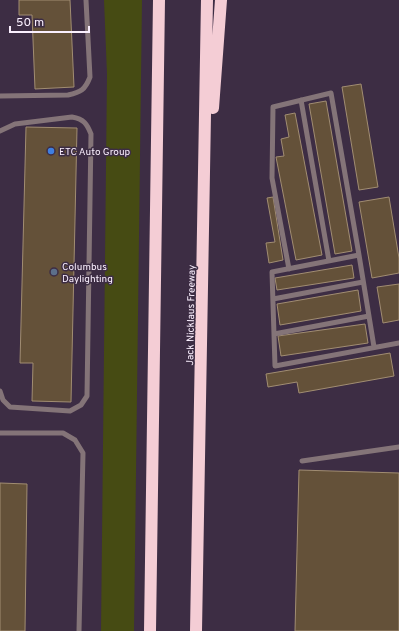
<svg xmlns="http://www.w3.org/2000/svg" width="399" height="631" viewBox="0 0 399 631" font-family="Overpass,sans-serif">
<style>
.green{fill:#464b13}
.building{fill:#645139;stroke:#a18d72}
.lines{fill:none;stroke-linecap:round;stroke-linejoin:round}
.lane{stroke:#847478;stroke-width:5}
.highway{stroke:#f4cdd5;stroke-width:12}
.shop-dot{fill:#3f7fe0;stroke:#3d2d44;stroke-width:1.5}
.service-dot{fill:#5c6f8a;stroke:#3d2d44;stroke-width:1.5}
.labels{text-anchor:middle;stroke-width:3;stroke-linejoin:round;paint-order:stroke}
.poi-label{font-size:10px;fill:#faeffe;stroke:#3d2d44;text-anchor:start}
.street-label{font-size:10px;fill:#faeffe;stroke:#3d2d44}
</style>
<rect width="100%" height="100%" fill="#3d2d44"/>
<path class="green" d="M104,0H142L134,631H101L107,74Z"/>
<path class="building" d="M19,0H70L74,87L35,89L32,15H19Z
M361,84L378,187L359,190L342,87Z
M326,101L352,251L335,254L309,104Z
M295,113L322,255L296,260L276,157L284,156L281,139L289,137L285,115Z
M26,127L77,128L71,402L32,401L33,363H20Z
M273,197L283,260L269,263L266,243L275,242L267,198Z
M389,197L399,258V273L372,278L359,202Z
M352,265L354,278L277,290L275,278Z
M399,284V320L383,323L377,287Z
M358,290L361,311L280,325L277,304Z
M365,324L368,343L281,356L278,336Z
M390,353L394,376L299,393L297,382L268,387L266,374Z
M299,470L399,473V631H295Z
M0,483L27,484L25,631H0Z"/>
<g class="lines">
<path class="lane" d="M0,96L68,95C81,92 85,90 90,77L86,0
M301,100L329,261
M0,131L15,124L72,117C84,119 87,124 91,134L87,396L81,405L70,411L10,407L3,400L0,391
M289,269L272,178L273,107L331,93L359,255
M273,299L363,282
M274,334L369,316
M374,347L359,255L272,272L275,366L399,343
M0,433H63L75,440L83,453L79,631
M302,461L399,447"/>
<path class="highway" d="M213,108L221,0
M150,631L159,0
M196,631L207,0"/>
</g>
<circle class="shop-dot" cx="51" cy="151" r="4"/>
<circle class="service-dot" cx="54" cy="272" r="4"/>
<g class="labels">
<g class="poi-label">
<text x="59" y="155">ETC Auto Group</text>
<text x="62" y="270">Columbus<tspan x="62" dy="12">Daylighting</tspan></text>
</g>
<g class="street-label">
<text transform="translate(190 315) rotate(-89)" y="4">Jack Nicklaus Freeway</text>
</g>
</g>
<path d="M10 26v6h79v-6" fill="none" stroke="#faeffe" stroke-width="2"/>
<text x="16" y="26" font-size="12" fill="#faeffe" stroke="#3d2d44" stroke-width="3" paint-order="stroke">50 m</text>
</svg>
